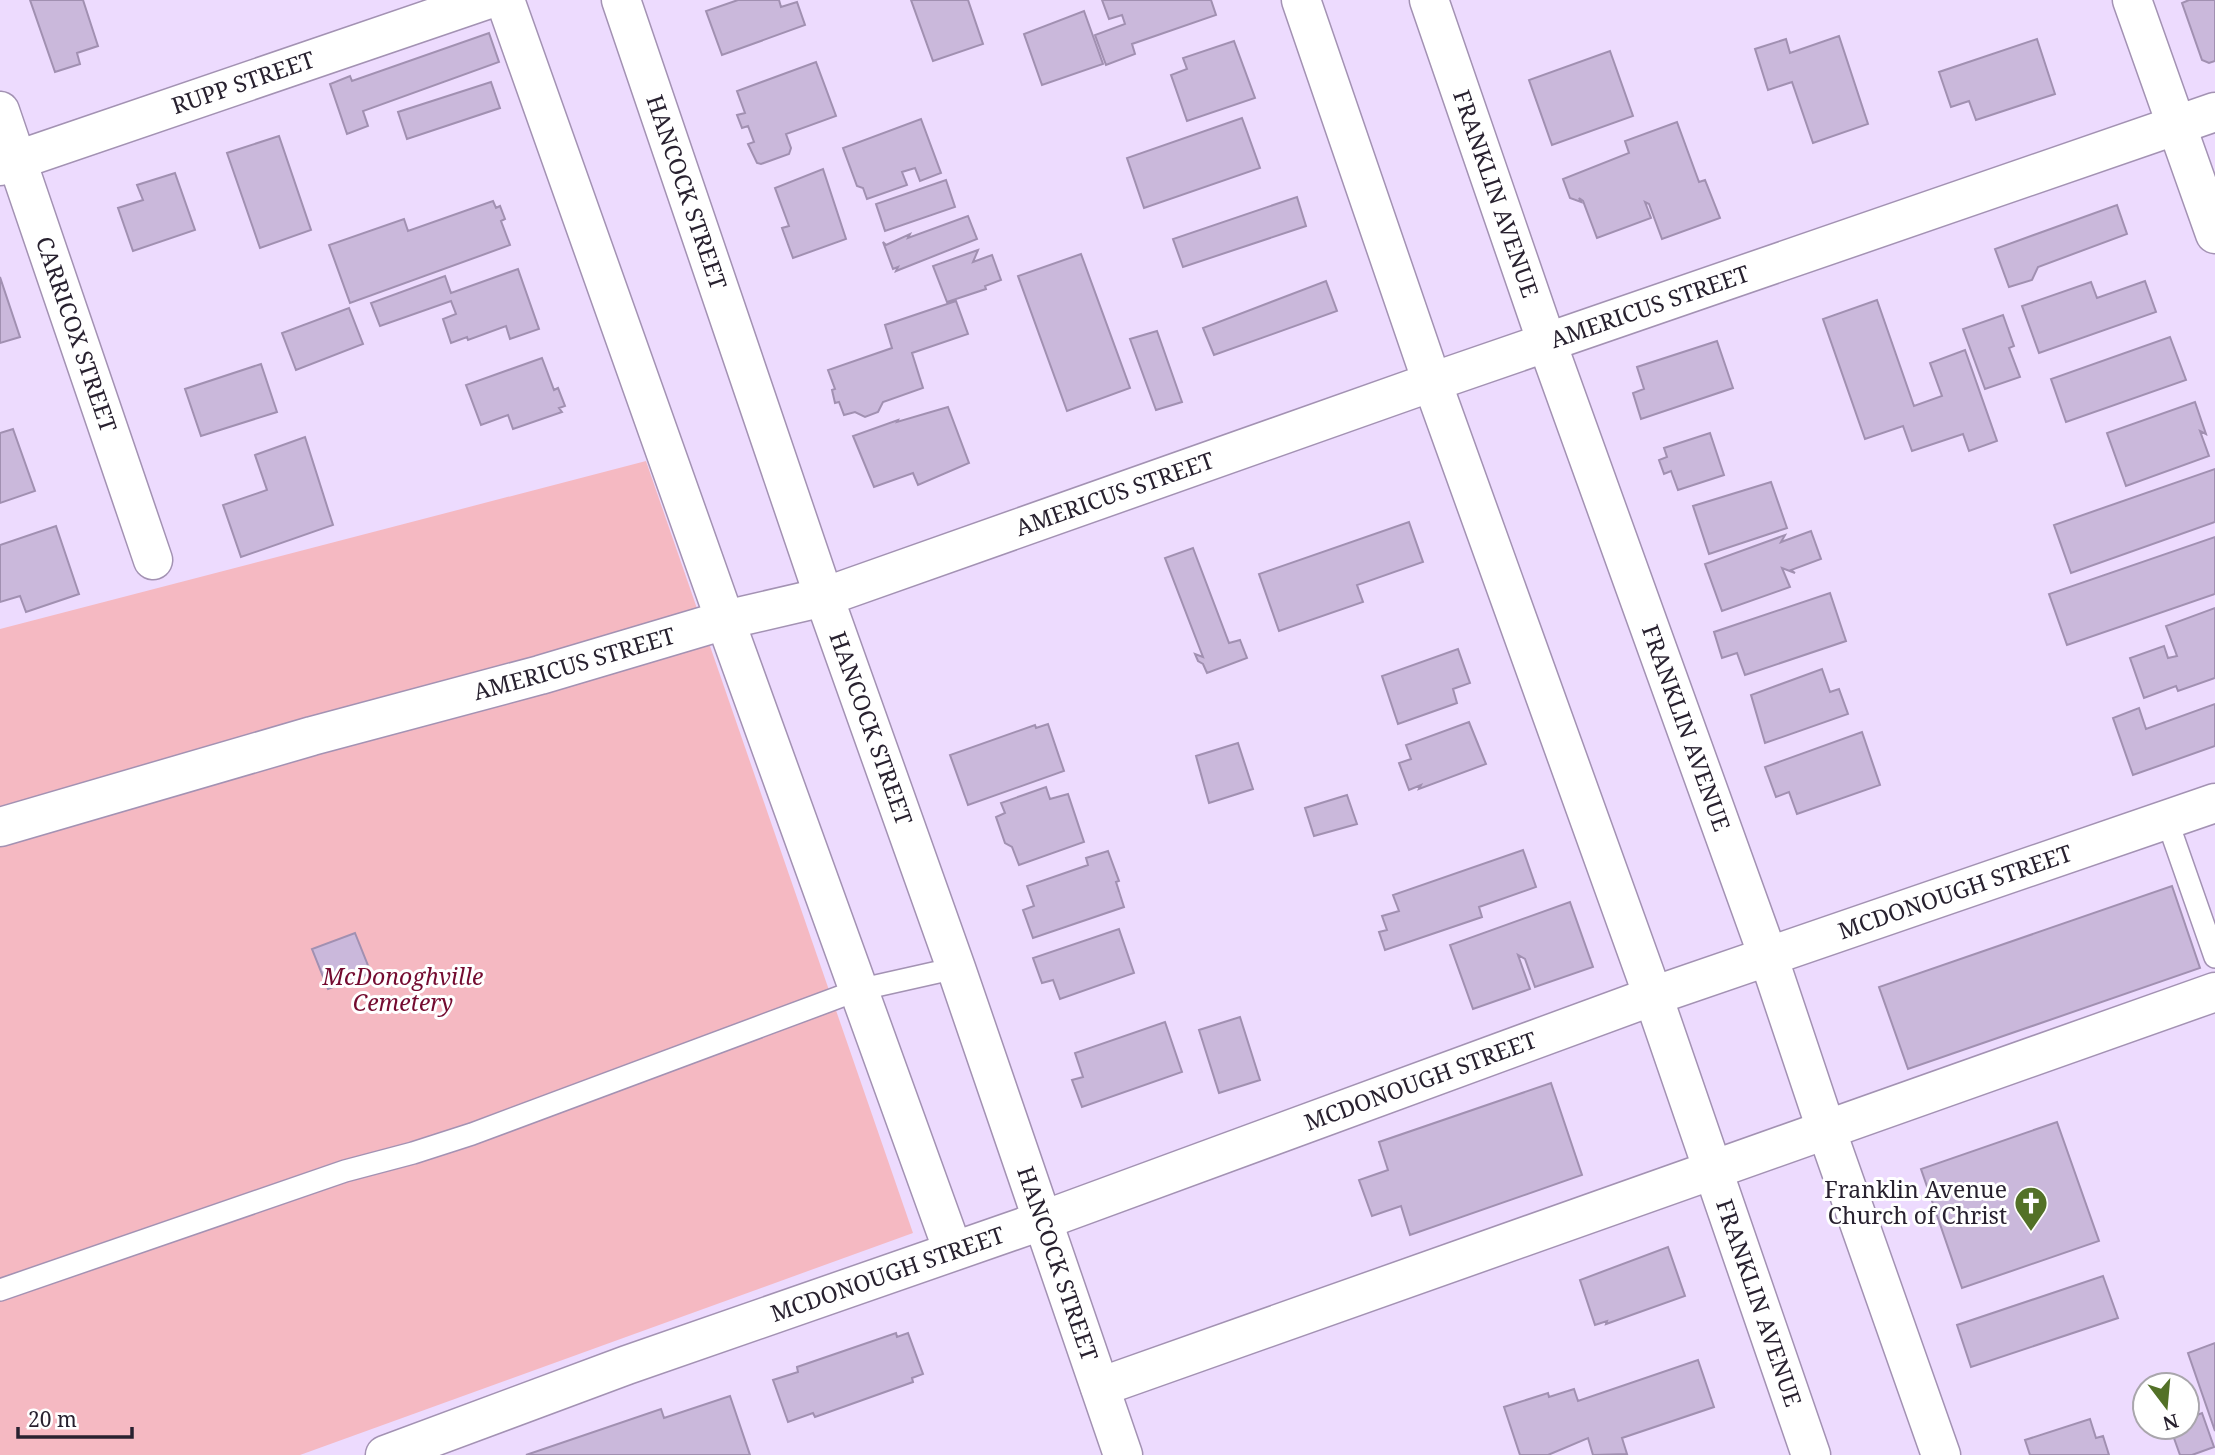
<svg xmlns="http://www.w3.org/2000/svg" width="2215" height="1455" font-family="'Noto Serif',serif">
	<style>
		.green { fill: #f5b9c2 }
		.building { fill: #cab8db; stroke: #a190b1; stroke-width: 2 }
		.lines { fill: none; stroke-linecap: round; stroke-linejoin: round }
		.lane-casing { stroke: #a392b3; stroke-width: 24 }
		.street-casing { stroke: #a392b3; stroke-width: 41 }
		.secondary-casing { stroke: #a392b3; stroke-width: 41 }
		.lane { stroke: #fff; stroke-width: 21 }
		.street { stroke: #fff; stroke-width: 38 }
		.secondary { stroke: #fff; stroke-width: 38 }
		.labels { text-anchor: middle; stroke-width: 6; stroke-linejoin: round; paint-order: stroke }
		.street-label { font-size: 23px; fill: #28212f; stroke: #fff }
		.park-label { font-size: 23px; font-style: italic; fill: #740b30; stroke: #fff }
		.poi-label { font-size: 23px; fill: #28212f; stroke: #fff; text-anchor: end }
	</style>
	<rect width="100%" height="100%" fill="#eddbfe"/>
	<path class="green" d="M 646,461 L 913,1233 L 300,1455 L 0,1455 L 0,629 Z"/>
	<path class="building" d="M 30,0 L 83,0 L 98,46 L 77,53 L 80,64 L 55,72 Z
		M 738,0 L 779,0 L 781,7 L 797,2 L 805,25 L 722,55 L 706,11 Z
		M 911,0 L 968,0 L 983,44 L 933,61 Z
		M 1102,0 L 1211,0 L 1216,15 L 1132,44 L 1135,54 L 1106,65 L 1095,35 L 1125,24 L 1122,15 L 1109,19 Z
		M 2215,0 L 2215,61 L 2209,63 L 2202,60 L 2182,3 L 2189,0 Z
		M 1084,11 L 1103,64 L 1042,85 L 1024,34 Z
		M 489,33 L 499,62 L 363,111 L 368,126 L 347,134 L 330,84 L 350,76 L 352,81 Z
		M 1839,36 L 1868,124 L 1813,143 L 1792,82 L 1768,90 L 1755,49 L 1786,39 L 1790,53 Z
		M 2037,39 L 2055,94 L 1976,120 L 1969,101 L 1951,107 L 1939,72 Z
		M 1234,41 L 1255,98 L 1187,121 L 1171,75 L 1187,69 L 1183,58 Z
		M 1610,51 L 1633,116 L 1552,145 L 1529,80 Z
		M 816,62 L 836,116 L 786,134 L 791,148 L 789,154 L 761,164 L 757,163 L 748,144 L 754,142 L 748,126 L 742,128 L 737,115 L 745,113 L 737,91 Z
		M 491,82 L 500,108 L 407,139 L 398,112 Z
		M 1242,118 L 1260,168 L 1144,208 L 1127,158 Z
		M 921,119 L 941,173 L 920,181 L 915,168 L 902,172 L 907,185 L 867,199 L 863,188 L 857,186 L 843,148 Z
		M 1677,122 L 1699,182 L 1705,180 L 1720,218 L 1662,239 L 1649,204 L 1645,202 L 1651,218 L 1597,238 L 1583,201 L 1579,198 L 1581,202 L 1570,198 L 1563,179 L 1629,153 L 1625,141 Z
		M 279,136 L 311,230 L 260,248 L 227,153 Z
		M 823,169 L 846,239 L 793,258 L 782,228 L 789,226 L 775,188 Z
		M 175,173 L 195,230 L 133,251 L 118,208 L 143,200 L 137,185 Z
		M 946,180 L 955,207 L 885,231 L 876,204 Z
		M 1297,197 L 1306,226 L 1183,267 L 1173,239 Z
		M 493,201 L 496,208 L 500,206 L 505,219 L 501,221 L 510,245 L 350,303 L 329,245 L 404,219 L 408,231 Z
		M 2117,205 L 2127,234 L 2038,267 L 2032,280 L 2009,287 L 1995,249 Z
		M 968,216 L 977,239 L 896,271 L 898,267 L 893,269 L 883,242 L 886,245 L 910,234 L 908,238 Z
		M 978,250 L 973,262 L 992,255 L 1001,280 L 985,286 L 986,289 L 947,302 L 933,266 Z
		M 1081,254 L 1130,388 L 1067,411 L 1018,276 Z
		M 518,269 L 539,329 L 510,339 L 506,326 L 468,340 L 467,337 L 451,343 L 443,319 L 456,314 L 451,301 L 380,326 L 371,303 L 445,276 L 451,293 Z
		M 0,277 L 20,337 L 0,343 Z
		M 1326,281 L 1337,311 L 1214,355 L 1203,328 Z
		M 2145,281 L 2156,312 L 2039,353 L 2022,306 L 2091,282 L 2097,298 Z
		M 1877,300 L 1914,406 L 1942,396 L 1930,363 L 1965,350 L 1997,441 L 1969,451 L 1963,434 L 1912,451 L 1903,426 L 1865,439 L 1823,319 Z
		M 956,301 L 968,334 L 912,353 L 923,388 L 883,402 L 878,412 L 865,417 L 855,412 L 844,415 L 839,402 L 835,403 L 832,390 L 835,389 L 828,370 L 892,348 L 885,325 Z
		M 349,308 L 363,344 L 296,370 L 282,333 Z
		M 2003,315 L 2014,346 L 2009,348 L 2020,377 L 1985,389 L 1963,329 Z
		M 1157,331 L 1182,402 L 1156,410 L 1130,339 Z
		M 2170,337 L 2186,380 L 2066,422 L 2051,379 Z
		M 1717,341 L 1733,388 L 1641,419 L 1633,393 L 1644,389 L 1637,367 Z
		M 542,358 L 554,390 L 558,388 L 565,406 L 559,408 L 562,412 L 513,429 L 508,415 L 481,425 L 466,385 Z
		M 261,364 L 277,412 L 201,436 L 185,389 Z
		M 2195,402 L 2206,434 L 2200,431 L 2209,456 L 2126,486 L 2107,433 Z
		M 948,407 L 969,463 L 918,485 L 913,473 L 874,487 L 853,436 L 898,420 L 897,422 Z
		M 13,429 L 35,491 L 0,503 L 0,433 Z
		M 1710,433 L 1724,475 L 1678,490 L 1671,471 L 1664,474 L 1659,460 L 1667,457 L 1664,448 Z
		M 305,437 L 333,525 L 241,557 L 223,505 L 267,490 L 255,455 Z
		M 2215,469 L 2215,522 L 2071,573 L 2054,525 Z
		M 1771,482 L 1787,528 L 1709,554 L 1693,506 Z
		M 1409,522 L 1423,562 L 1357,585 L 1363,602 L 1279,631 L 1259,574 Z
		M 56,526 L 79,594 L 26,612 L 20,596 L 0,602 L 0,545 Z
		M 1811,531 L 1821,559 L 1791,570 L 1795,573 L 1782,568 L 1790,587 L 1722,611 L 1705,564 L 1785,535 L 1781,542 Z
		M 2215,537 L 2215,594 L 2067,645 L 2049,594 Z
		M 1193,548 L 1229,643 L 1240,640 L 1247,658 L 1207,673 L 1203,664 L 1198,661 L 1195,654 L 1203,657 L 1165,558 Z
		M 1830,593 L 1846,641 L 1745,675 L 1737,653 L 1722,658 L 1714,632 Z
		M 2215,608 L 2215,678 L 2178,691 L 2176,686 L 2144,698 L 2130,658 L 2164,646 L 2168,658 L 2177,656 L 2166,626 Z
		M 1458,649 L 1470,683 L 1453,689 L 1457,703 L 1398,724 L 1382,676 Z
		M 1822,669 L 1830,692 L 1839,689 L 1848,714 L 1765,743 L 1751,695 Z
		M 2215,704 L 2215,746 L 2133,775 L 2113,718 L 2139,708 L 2146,729 Z
		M 1469,722 L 1486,764 L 1419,789 L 1421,785 L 1409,790 L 1399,763 L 1411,759 L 1406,745 Z
		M 1048,724 L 1064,771 L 968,805 L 950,755 L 1035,725 L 1036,728 Z
		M 1862,732 L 1880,785 L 1797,814 L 1789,792 L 1776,797 L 1765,767 Z
		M 1238,743 L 1253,789 L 1209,803 L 1196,756 Z
		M 1046,787 L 1050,799 L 1068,794 L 1084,842 L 1019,865 L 1012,847 L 1005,843 L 996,817 L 1005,813 L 1001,803 Z
		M 1347,795 L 1357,824 L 1314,836 L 1305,808 Z
		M 1523,850 L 1536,887 L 1479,907 L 1482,917 L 1385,950 L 1379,932 L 1387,930 L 1382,916 L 1399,911 L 1393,895 Z
		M 1108,851 L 1119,881 L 1116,882 L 1124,907 L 1033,938 L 1023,910 L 1034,906 L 1027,886 L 1088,865 L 1086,858 Z
		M 2172,886 L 2200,968 L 1908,1069 L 1879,987 Z
		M 1570,902 L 1593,967 L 1535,987 L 1525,959 L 1518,955 L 1530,989 L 1473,1009 L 1450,945 Z
		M 1119,929 L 1134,973 L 1060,999 L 1053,980 L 1042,983 L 1033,958 Z
		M 355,933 L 371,973 L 328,989 L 312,949 Z
		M 1240,1017 L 1260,1080 L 1219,1093 L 1199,1030 Z
		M 1165,1022 L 1182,1072 L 1082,1107 L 1072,1080 L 1083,1077 L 1075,1053 Z
		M 1551,1083 L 1582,1175 L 1410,1235 L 1401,1206 L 1372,1216 L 1359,1180 L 1388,1170 L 1379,1142 Z
		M 2057,1122 L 2099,1241 L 1962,1288 L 1921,1169 Z
		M 1668,1247 L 1685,1296 L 1606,1324 L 1607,1321 L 1595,1325 L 1580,1280 Z
		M 2103,1276 L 2118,1318 L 1971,1367 L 1957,1325 Z
		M 896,1333 L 897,1337 L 908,1333 L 923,1374 L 912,1378 L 913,1382 L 815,1417 L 813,1413 L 788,1422 L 773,1380 L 798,1372 L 797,1367 Z
		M 2215,1343 L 2215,1431 L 2188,1353 Z
		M 1698,1360 L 1714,1407 L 1622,1438 L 1627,1454 L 1593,1455 L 1588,1438 L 1548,1455 L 1520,1455 L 1504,1407 L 1548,1393 L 1549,1397 L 1574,1389 L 1578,1401 Z
		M 730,1396 L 750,1455 L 526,1455 L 661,1409 L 664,1418 Z
		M 2202,1413 L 2214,1447 L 2192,1455 L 2180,1455 L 2170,1427 L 2187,1427 L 2187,1419 Z
		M 2090,1419 L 2096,1438 L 2103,1436 L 2109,1455 L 2030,1455 L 2025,1440 Z"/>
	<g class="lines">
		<defs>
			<path id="lane" d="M 2167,820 L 2215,957
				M 0,1290 L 345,1171 L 413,1153 L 472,1134 L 858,990 L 956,968"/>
			<g id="street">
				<path d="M 505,0 L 725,620 L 953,1251"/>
				<path id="s1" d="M 621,0 L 824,597 L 956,968 L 1123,1455"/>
				<path d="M 2132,0 L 2215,234"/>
				<path id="s2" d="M 0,111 L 153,560"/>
				<path id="s3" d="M 0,166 L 486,0"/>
				<path id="s4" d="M 0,827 L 312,736 L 540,675 L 725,620 L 824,597 L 1432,382 L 2215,112"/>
				<path d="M 1100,1387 L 2215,992"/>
				<path id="s5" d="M 385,1455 L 627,1365 L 1041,1221 L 1653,996 L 2215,803"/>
			</g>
			<g id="secondary">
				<path id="s6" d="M 1301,0 L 1432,382 L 1653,996 L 1811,1455"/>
				<path id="s7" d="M 1429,0 L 1547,343 L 1768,956 L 1826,1129 L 1941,1455"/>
			</g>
		</defs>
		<use href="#lane" class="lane-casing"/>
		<use href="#street" class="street-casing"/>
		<use href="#secondary" class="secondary-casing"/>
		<use href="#lane" class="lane"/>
		<use href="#street" class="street"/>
		<use href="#secondary" class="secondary"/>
	</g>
	<defs>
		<symbol id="church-pin" viewBox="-11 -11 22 30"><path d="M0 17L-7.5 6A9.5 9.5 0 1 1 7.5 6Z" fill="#537127" stroke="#fff"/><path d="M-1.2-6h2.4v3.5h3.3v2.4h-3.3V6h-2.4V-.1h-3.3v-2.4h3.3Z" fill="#fff"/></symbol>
	</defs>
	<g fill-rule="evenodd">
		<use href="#church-pin" x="2012" y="1184" width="38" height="52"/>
	</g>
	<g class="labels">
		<g class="street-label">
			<text dy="8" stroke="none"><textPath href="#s3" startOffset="257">RUPP STREET</textPath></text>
			<text dy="8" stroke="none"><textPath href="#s1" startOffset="203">HANCOCK STREET</textPath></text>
			<text dy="8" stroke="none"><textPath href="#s7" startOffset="205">FRANKLIN AVENUE</textPath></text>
			<text dy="8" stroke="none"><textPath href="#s4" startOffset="1731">AMERICUS STREET</textPath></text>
			<text dy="8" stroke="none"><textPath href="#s2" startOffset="236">CARRICOX STREET</textPath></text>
			<text dy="8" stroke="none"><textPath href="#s4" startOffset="1164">AMERICUS STREET</textPath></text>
			<text dy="8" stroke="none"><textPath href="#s4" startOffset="597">AMERICUS STREET</textPath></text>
			<text dy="8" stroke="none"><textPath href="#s7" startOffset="772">FRANKLIN AVENUE</textPath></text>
			<text dy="8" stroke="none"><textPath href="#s1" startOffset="770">HANCOCK STREET</textPath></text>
			<text dy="8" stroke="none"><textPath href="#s5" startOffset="1668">MCDONOUGH STREET</textPath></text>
			<text dy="8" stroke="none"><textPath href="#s5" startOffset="1101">MCDONOUGH STREET</textPath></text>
			<text dy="8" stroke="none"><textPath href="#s1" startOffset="1337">HANCOCK STREET</textPath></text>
			<text dy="8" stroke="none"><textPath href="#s5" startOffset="534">MCDONOUGH STREET</textPath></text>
			<text dy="8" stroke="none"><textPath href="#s6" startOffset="1381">FRANKLIN AVENUE</textPath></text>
		</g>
		<g class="park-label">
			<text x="403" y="985">McDonoghville<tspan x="403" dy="26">Cemetery</tspan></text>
		</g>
		<g class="poi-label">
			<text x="2007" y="1198">Franklin Avenue<tspan x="2007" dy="26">Church of Christ</tspan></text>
		</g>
	</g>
	<g transform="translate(2166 1406) rotate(164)"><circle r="33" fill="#ffffff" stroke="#a9a6ac" stroke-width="2"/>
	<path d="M0-5L12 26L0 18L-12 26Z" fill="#537127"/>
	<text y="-10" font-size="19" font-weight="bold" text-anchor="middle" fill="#28212f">N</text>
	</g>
	<path d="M18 1427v10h114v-10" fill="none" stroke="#28212f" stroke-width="3.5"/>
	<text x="28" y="1427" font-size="21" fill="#28212f" stroke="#ffffff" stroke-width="5" paint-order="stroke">20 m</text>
</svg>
